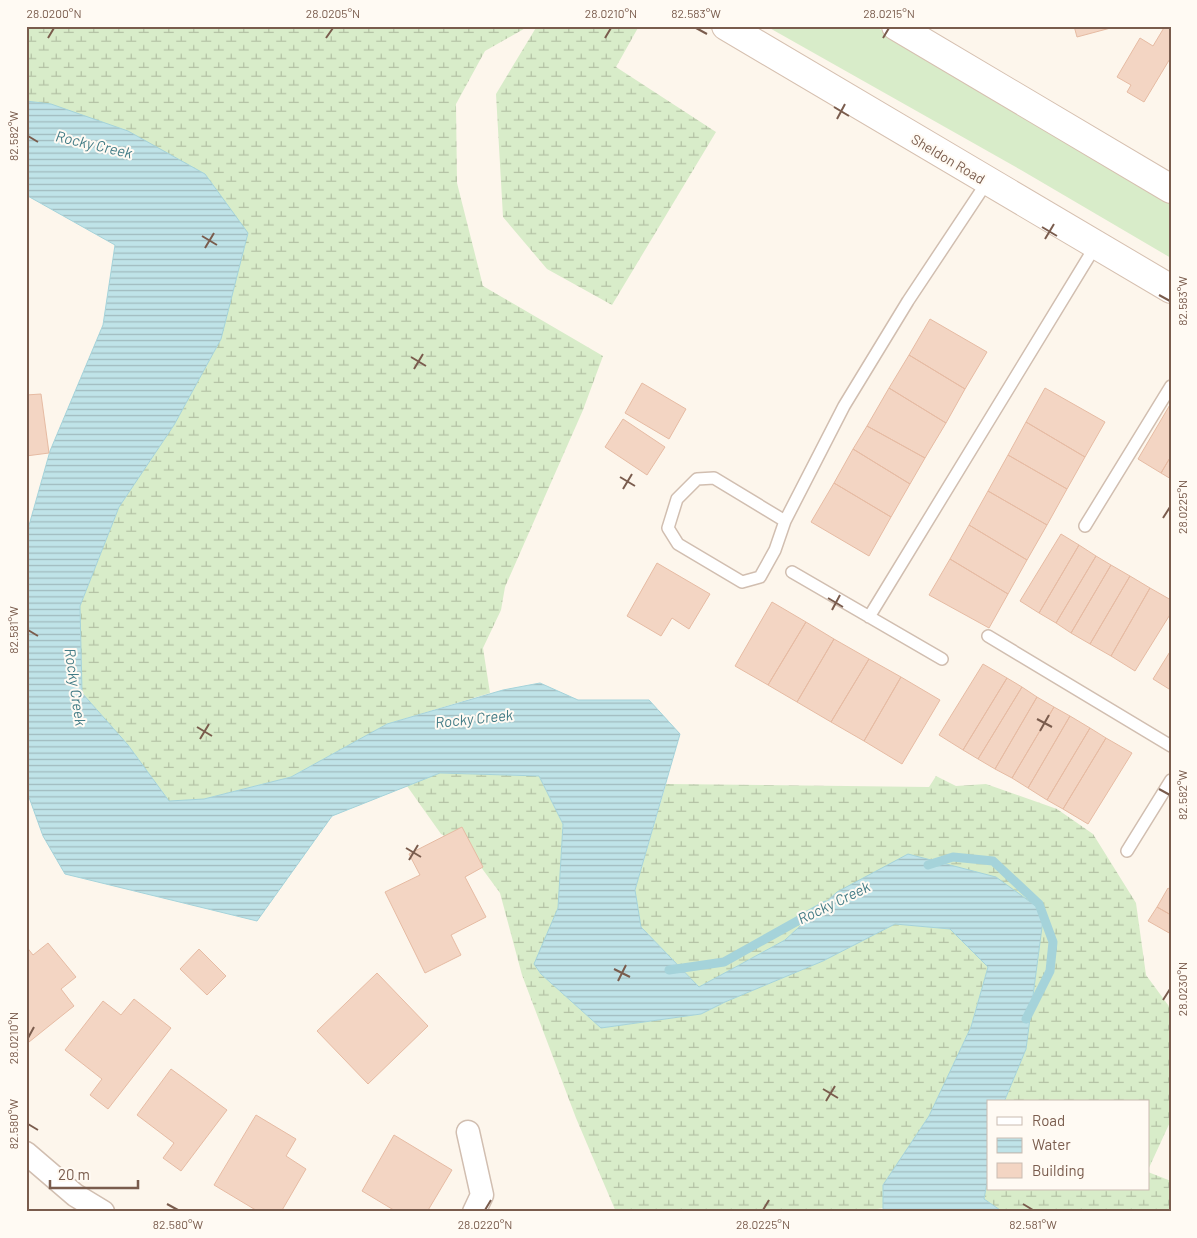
<svg xmlns="http://www.w3.org/2000/svg" width="1197" height="1238" font-family="Barlow,sans-serif">
	<style>
		.grass { fill: #d8ecc9 }
		.wetland { fill: url(#wetland-marsh) }
		.water { fill: url(#water-rules); stroke: #a5d3da }
		.lines { fill: none; stroke-linecap: round; stroke-linejoin: round }
		.stream { stroke: #a5d3da; stroke-width: 9 }
		.building { fill: #f3d5c3; stroke: #e6bba3 }
		.lane-casing { stroke: #d1beb0; stroke-width: 14 }
		.street-casing { stroke: #d1beb0; stroke-width: 25 }
		.secondary-casing { stroke: #d6c0b0; stroke-width: 30 }
		.lane { stroke: #fff; stroke-width: 11 }
		.street { stroke: #fff; stroke-width: 22 }
		.secondary { stroke: #fff; stroke-width: 28 }
		.ticks { fill: none; stroke: #7a5c4d; stroke-width: 2 }
		.labels { text-anchor: middle; stroke-width: 4; stroke-linejoin: round; paint-order: stroke }
		.street-label { font-size: 14px; fill: #7a5c4d; stroke: #fffaf3 }
		.water-label { font-size: 15px; font-style: italic; fill: #437c86; stroke: #fffaf3 }
		.neatline { fill: none; stroke: #7a5c4d; stroke-width: 2 }
		.ticks-label { font-size: 12px; text-anchor: middle; fill: #7a5c4d }
	</style>
	<defs>
		<pattern id="wetland-marsh" width="20" height="14" patternUnits="userSpaceOnUse" patternTransform="scale(1.25)"><rect width="20" height="14" fill="#d8ecc9"/><path d="M1 5h8M5 5V1M11 12h8M15 12V8" fill="none" stroke="#b4c2a5"/></pattern>
		<pattern id="water-rules" width="6" height="5" patternUnits="userSpaceOnUse" patternTransform="scale(1.25)"><rect width="6" height="5" fill="#bfe3e8"/><path d="M0 2.5h6" fill="none" stroke="#a0bbbe"/></pattern>
	</defs>
	<rect width="100%" height="100%" fill="#fdf6ec"/>
	<path class="grass" d="M 766,26 L 874,26 L 911,46 L 1171,197 L 1171,258 L 1021,170 Z"/>
	<path class="wetland" d="M 26,26 L 529,26 L 485,51 L 456,104 L 457,183 L 483,286 L 603,356 L 583,410 L 505,587 L 501,610 L 483,648 L 490,693 L 387,724 L 291,777 L 204,799 L 169,801 L 128,745 L 82,693 L 80,606 L 119,507 L 174,425 L 221,339 L 51,105 L 26,101 Z
		M 537,26 L 639,26 L 616,67 L 716,132 L 612,305 L 547,269 L 503,217 L 496,94 Z
		M 440,773 L 539,776 L 563,824 L 558,908 L 535,964 L 541,974 L 601,1028 L 701,1014 L 725,1002 L 823,961 L 895,924 L 950,929 L 988,967 L 971,1027 L 929,1116 L 883,1185 L 883,1208 L 859,1212 L 616,1212 L 576,1118 L 522,975 L 500,893 L 467,848 L 441,834 L 407,786 Z
		M 936,776 L 956,786 L 986,784 L 1057,809 L 1093,834 L 1136,903 L 1146,975 L 1171,1009 L 1171,1120 L 1148,1170 L 1148,1102 L 1004,1102 L 1026,1049 L 1044,912 L 837,892 L 785,940 L 699,987 L 641,927 L 635,890 L 666,784 L 929,787 Z
		M 1148,1172 L 1171,1181 L 1171,1212 L 1003,1212 L 984,1199 L 988,1177 L 988,1189 L 1148,1189 Z"/>
	<path class="water" d="M 26,101 L 51,104 L 128,131 L 205,174 L 248,233 L 221,339 L 174,425 L 119,507 L 80,606 L 82,693 L 128,745 L 169,801 L 204,799 L 291,777 L 387,724 L 503,690 L 540,683 L 578,700 L 649,700 L 680,734 L 635,890 L 641,927 L 699,987 L 785,940 L 837,892 L 908,854 L 996,877 L 1044,912 L 1026,1049 L 1004,1102 L 988,1102 L 988,1177 L 984,1199 L 1003,1212 L 883,1212 L 883,1185 L 929,1116 L 971,1027 L 988,967 L 950,929 L 895,924 L 823,961 L 725,1002 L 701,1014 L 601,1028 L 541,974 L 534,964 L 558,908 L 563,824 L 539,776 L 440,773 L 332,816 L 257,921 L 65,874 L 43,836 L 26,789 L 26,536 L 50,451 L 103,325 L 115,245 L 26,195 Z"/>
	<g class="lines">
		<path class="stream" d="M 928,865 L 953,857 L 993,861 L 1039,904 L 1053,942 L 1050,971 L 1026,1019
			M 669,970 L 724,962 L 826,905"/>
	</g>
	<path class="building" d="M 1074,26 L 1118,26 L 1077,37 Z
		M 1165,26 L 1171,26 L 1171,57 L 1144,102 L 1127,92 L 1131,85 L 1117,77 L 1140,38 L 1153,46 Z
		M 930,319 L 987,352 L 965,389 L 909,355 Z
		M 909,355 L 965,389 L 946,423 L 889,388 Z
		M 642,383 L 686,409 L 669,439 L 625,413 Z
		M 889,388 L 946,423 L 925,458 L 867,426 Z
		M 1045,388 L 1105,422 L 1085,457 L 1026,422 Z
		M 41,394 L 49,453 L 26,456 L 26,395 Z
		M 1171,403 L 1171,456 L 1161,473 L 1138,459 Z
		M 623,419 L 665,447 L 647,475 L 605,447 Z
		M 1026,422 L 1085,457 L 1067,489 L 1008,455 Z
		M 867,426 L 925,458 L 910,484 L 853,449 Z
		M 853,449 L 910,484 L 891,517 L 834,483 Z
		M 1008,455 L 1067,489 L 1047,525 L 988,491 Z
		M 1171,456 L 1171,479 L 1161,473 Z
		M 834,483 L 891,517 L 869,556 L 811,522 Z
		M 988,491 L 1047,525 L 1027,560 L 969,525 Z
		M 969,525 L 1027,560 L 1008,594 L 950,559 Z
		M 1061,534 L 1079,545 L 1039,613 L 1020,601 Z
		M 1079,545 L 1096,556 L 1056,623 L 1039,613 Z
		M 1096,556 L 1111,565 L 1071,633 L 1056,623 Z
		M 950,559 L 1008,594 L 989,628 L 929,595 Z
		M 657,563 L 710,594 L 689,629 L 672,618 L 661,636 L 627,616 Z
		M 1111,565 L 1130,576 L 1090,644 L 1071,633 Z
		M 1130,576 L 1150,588 L 1111,656 L 1090,644 Z
		M 1150,588 L 1171,600 L 1171,613 L 1135,671 L 1111,656 Z
		M 772,602 L 806,622 L 768,685 L 735,666 Z
		M 806,622 L 834,639 L 797,702 L 768,685 Z
		M 834,639 L 869,659 L 831,722 L 797,702 Z
		M 1171,650 L 1171,685 L 1169,689 L 1153,679 Z
		M 869,659 L 901,677 L 864,741 L 831,722 Z
		M 983,664 L 1007,678 L 963,750 L 939,735 Z
		M 901,677 L 940,700 L 902,764 L 864,741 Z
		M 1007,678 L 1022,687 L 978,759 L 963,750 Z
		M 1022,687 L 1037,697 L 995,769 L 978,759 Z
		M 1037,697 L 1054,707 L 1012,778 L 995,769 Z
		M 1054,707 L 1070,716 L 1028,788 L 1012,778 Z
		M 1070,716 L 1090,728 L 1047,800 L 1028,788 Z
		M 1090,728 L 1106,738 L 1063,809 L 1047,800 Z
		M 1106,738 L 1132,753 L 1088,824 L 1063,809 Z
		M 462,827 L 483,867 L 465,877 L 486,917 L 451,935 L 461,955 L 425,973 L 385,892 L 420,875 L 409,854 Z
		M 1168,888 L 1171,890 L 1171,915 L 1157,907 Z
		M 1157,907 L 1171,915 L 1171,934 L 1148,921 Z
		M 48,943 L 76,977 L 61,989 L 74,1006 L 29,1042 L 26,1038 L 26,946 L 33,955 Z
		M 199,949 L 226,976 L 207,995 L 180,969 Z
		M 377,973 L 428,1026 L 368,1084 L 317,1031 Z
		M 134,999 L 171,1028 L 108,1109 L 90,1095 L 102,1079 L 65,1050 L 103,1001 L 121,1015 Z
		M 171,1069 L 227,1110 L 181,1171 L 163,1158 L 174,1143 L 137,1115 Z
		M 256,1115 L 296,1139 L 286,1156 L 306,1169 L 281,1212 L 259,1212 L 214,1185 Z
		M 394,1135 L 452,1170 L 427,1212 L 397,1212 L 362,1191 Z"/>
	<g class="lines">
		<defs>
			<path id="lane" d="M 785,521 L 714,478 L 697,479 L 677,499 L 668,528 L 678,544 L 742,582 L 760,577 L 775,550 L 785,521 L 844,406 L 908,301 L 987,182
				M 1085,526 L 1171,386
				M 792,572 L 942,659
				M 869,617 L 1096,245
				M 988,636 L 1171,746
				M 1127,851 L 1171,780"/>
			<path id="street" d="M 468,1132 L 482,1195 L 474,1212
				M 26,1153 L 75,1195 L 103,1212"/>
			<path id="secondary" d="M 726,26 L 1171,289
				M 896,26 L 1171,189"/>
		</defs>
		<use href="#lane" class="lane-casing"/>
		<use href="#street" class="street-casing"/>
		<use href="#secondary" class="secondary-casing"/>
		<use href="#lane" class="lane"/>
		<use href="#street" class="street"/>
		<use href="#secondary" class="secondary"/>
	</g>
	<path class="ticks" d="M 696,28 L 707,34M 48,38 L 54,28M 326,38 L 333,28M 605,38 L 611,28M 883,38 L 889,28M 834,107 L 849,116M 837,119 L 845,104M 28,136 L 38,142M 1042,227 L 1057,236M 202,236 L 217,245M 1045,239 L 1054,224M 205,248 L 214,233M 1159,295 L 1170,301M 411,357 L 426,366M 414,369 L 423,354M 620,477 L 635,486M 623,489 L 632,474M 1163,518 L 1170,507M 828,598 L 843,607M 832,610 L 840,595M 28,630 L 38,636M 1037,719 L 1052,727M 197,727 L 212,736M 1040,731 L 1049,715M 200,739 L 209,724M 1159,789 L 1170,795M 406,848 L 421,857M 409,860 L 418,845M 614,969 L 630,977M 618,981 L 626,965M 1163,1000 L 1170,989M 28,1038 L 34,1027M 823,1089 L 838,1098M 826,1101 L 835,1086M 28,1124 L 38,1130M 167,1204 L 178,1210M 1023,1204 L 1033,1210M 485,1210 L 491,1200M 763,1210 L 769,1200"/>
	<g class="labels">
		<g class="street-label">
			<text transform="translate(948 159) rotate(31)" y="5">Sheldon Road</text>
		</g>
		<g class="water-label">
			<text transform="translate(94 145) rotate(13)" y="5">Rocky Creek</text>
			<text transform="translate(75 687) rotate(82)" y="5">Rocky Creek</text>
			<text transform="translate(474 719) rotate(-6)" y="5">Rocky Creek</text>
			<text transform="translate(834 903) rotate(-26)" y="5">Rocky Creek</text>
		</g>
	</g>
	<rect width="1197" height="1238" fill="none" stroke="#fffaf3" stroke-width="55"/>
	<rect x="987" y="1100" width="162" height="90" fill="#fffaf3" stroke="#cabbb1"/>
	<rect x="997" y="1117" width="25" height="8" fill="#ffffff" stroke="#cabbb1"/>
	<text x="1032" y="1126" font-size="15" fill="#7a5c4d">Road</text>
	<rect x="997" y="1138" width="25" height="15" fill="url(#water-rules)" stroke="#cabbb1"/>
	<text x="1032" y="1150" font-size="15" fill="#7a5c4d">Water</text>
	<rect x="997" y="1163" width="25" height="15" fill="#f3d5c3" stroke="#cabbb1"/>
	<text x="1032" y="1176" font-size="15" fill="#7a5c4d">Building</text>
	<path d="M50 1180v8h88v-8" fill="none" stroke="#7a5c4d" stroke-width="2.5"/>
	<text x="58" y="1180" font-size="15" fill="#7a5c4d" stroke="#fffaf3" stroke-width="4" paint-order="stroke">20 m</text>
	<rect x="28" y="28" width="1142" height="1182" class="neatline"/>
	<g class="ticks-label">
		<text x="54" y="18">28.0200°N</text>
		<text x="333" y="18">28.0205°N</text>
		<text x="611" y="18">28.0210°N</text>
		<text x="696" y="18">82.583°W</text>
		<text x="889" y="18">28.0215°N</text>
		<text transform="translate(14 136) rotate(-90)" y="4">82.582°W</text>
		<text transform="translate(1183 301) rotate(-90)" y="4">82.583°W</text>
		<text transform="translate(1183 507) rotate(-90)" y="4">28.0225°N</text>
		<text transform="translate(14 630) rotate(-90)" y="4">82.581°W</text>
		<text transform="translate(1183 795) rotate(-90)" y="4">82.582°W</text>
		<text transform="translate(1183 989) rotate(-90)" y="4">28.0230°N</text>
		<text transform="translate(14 1038) rotate(-90)" y="4">28.0210°N</text>
		<text transform="translate(14 1124) rotate(-90)" y="4">82.580°W</text>
		<text x="178" y="1229">82.580°W</text>
		<text x="485" y="1229">28.0220°N</text>
		<text x="763" y="1229">28.0225°N</text>
		<text x="1033" y="1229">82.581°W</text>
	</g>
</svg>
